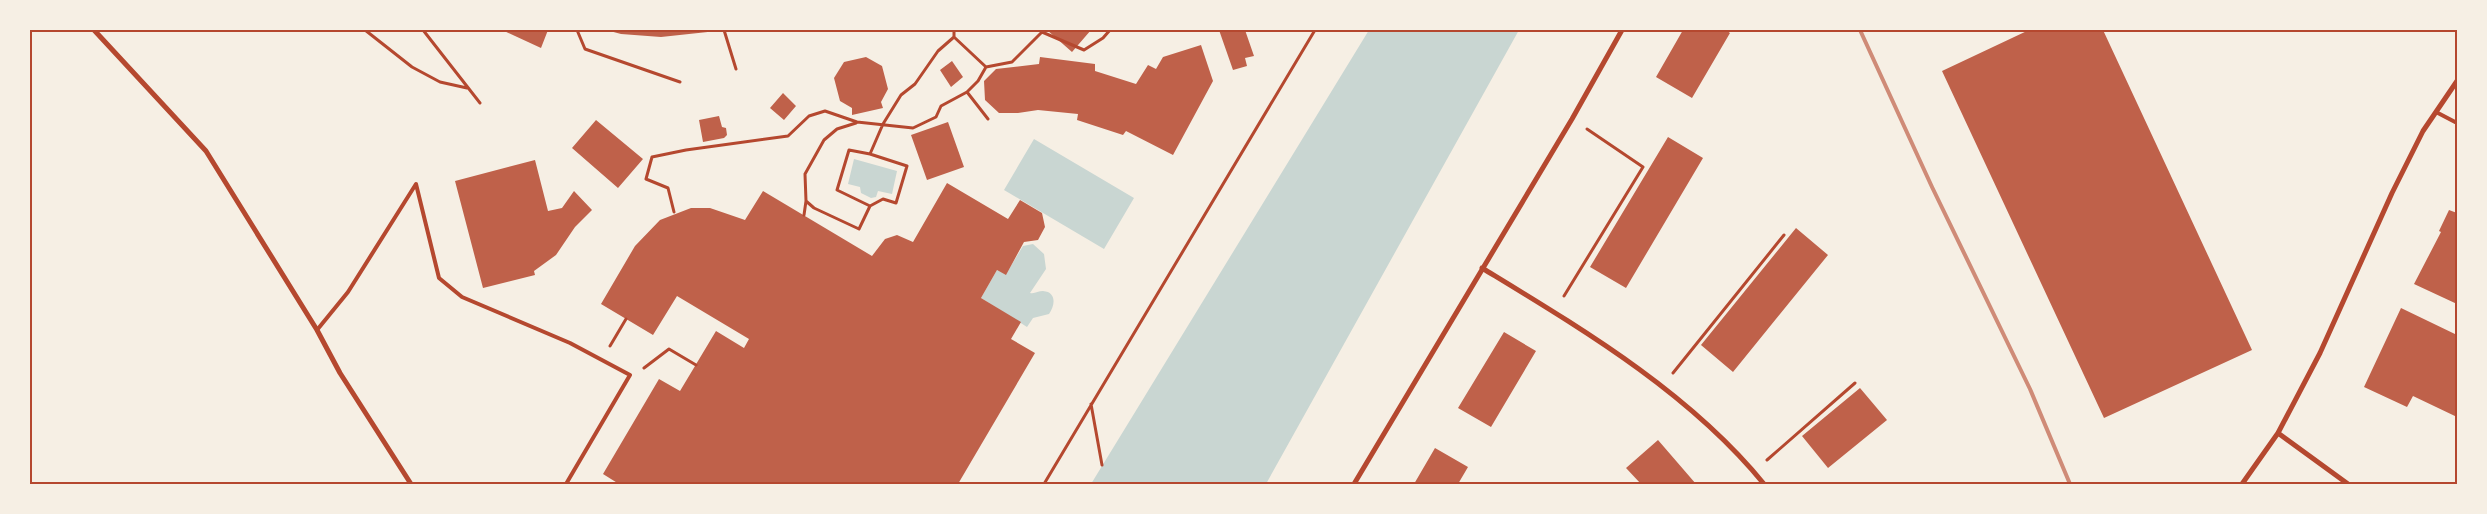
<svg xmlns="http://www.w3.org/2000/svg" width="2487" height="514" font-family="'Roboto Condensed',sans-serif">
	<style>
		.water { fill: #c9d6d2 }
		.building { fill: #bf614a }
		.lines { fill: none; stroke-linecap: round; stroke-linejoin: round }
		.path { stroke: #b5482f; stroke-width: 3 }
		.service { stroke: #b5482f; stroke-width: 4 }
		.minor { stroke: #b5482f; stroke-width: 5 }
		.rail { stroke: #cf8b77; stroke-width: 4 }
		.neatline { fill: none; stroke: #b5482f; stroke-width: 2 }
	</style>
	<rect width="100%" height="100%" fill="#f6efe4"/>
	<path class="water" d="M 1369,30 L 1519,30 L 1266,484 L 1091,484 Z
		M 1034,139 L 1134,198 L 1104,249 L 1004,190 Z
		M 854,159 L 897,171 L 892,194 L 878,191 L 876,197 L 871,198 L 861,193 L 860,187 L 848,184 Z
		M 1033,244 L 1044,254 L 1046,269 L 1030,293 C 1035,294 1038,291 1043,291 C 1057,292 1055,306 1049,314 L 1033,318 L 1027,327 L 981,298 L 997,270 L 1006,274 L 1023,246 Z"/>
	<path class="building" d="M 502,30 L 548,30 L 541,48 Z
		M 606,30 L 716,30 L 717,31 L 661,37 L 621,34 Z
		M 1047,30 L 1091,30 L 1072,52 Z
		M 1219,30 L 1245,30 L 1254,56 L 1245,58 L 1247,66 L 1233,70 Z
		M 1683,30 L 1726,30 L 1730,33 L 1692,98 L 1656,77 Z
		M 2029,30 L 2103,30 L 2252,350 L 2104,418 L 1942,71 Z
		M 1201,45 L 1213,81 L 1173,155 L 1126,131 L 1123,135 L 1077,120 L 1078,114 L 1038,110 L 1018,113 L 999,113 L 985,100 L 984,81 L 996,69 L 1039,64 L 1040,57 L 1095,64 L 1095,71 L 1136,84 L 1148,65 L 1156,69 L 1163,57 Z
		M 866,57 L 882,66 L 888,89 L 881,102 L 883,108 L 852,115 L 852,108 L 840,101 L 834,78 L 844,62 Z
		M 952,61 L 963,77 L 951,87 L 940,70 Z
		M 783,93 L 796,106 L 784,120 L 770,108 Z
		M 719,116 L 722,127 L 726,128 L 727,135 L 724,138 L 703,142 L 699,120 Z
		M 596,120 L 643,159 L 618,188 L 572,148 Z
		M 948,122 L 964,167 L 927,180 L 911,135 Z
		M 1668,137 L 1703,158 L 1626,288 L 1590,267 Z
		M 535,160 L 548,211 L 562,208 L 574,191 L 592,210 L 575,227 L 556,255 L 534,271 L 535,275 L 483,288 L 455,181 Z
		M 947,183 L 1008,219 L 1020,200 L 1042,213 L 1045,227 L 1038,240 L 1024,242 L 1006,275 L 997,270 L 981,298 L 1021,322 L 1011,339 L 1035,353 L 958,484 L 619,484 L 603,474 L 659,379 L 680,391 L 716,331 L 744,348 L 749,339 L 677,296 L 653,335 L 601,304 L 635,246 L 660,220 L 691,208 L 710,208 L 745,220 L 763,191 L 872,256 L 885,239 L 897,235 L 913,242 Z
		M 2449,210 L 2457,213 L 2457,304 L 2414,284 L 2441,232 L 2439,231 Z
		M 1796,228 L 1828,255 L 1733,372 L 1701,345 Z
		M 2401,308 L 2457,335 L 2457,417 L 2413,396 L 2407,407 L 2364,387 Z
		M 1504,332 L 1536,351 L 1491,427 L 1458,408 Z
		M 1860,388 L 1887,420 L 1828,468 L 1802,436 Z
		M 1658,440 L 1696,484 L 1641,484 L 1626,468 Z
		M 1435,448 L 1468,467 L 1458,484 L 1414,484 Z"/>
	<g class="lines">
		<path class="path" d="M 365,30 L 412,67 L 440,82 L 467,88
			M 423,30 L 480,103
			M 577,30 L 585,49 L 680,82
			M 724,30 L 736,69
			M 954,37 L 986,67 L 1012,62 L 1042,32 L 1084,50 L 1103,38 L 1110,30
			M 986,67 L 978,81 L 967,92 L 988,119
			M 806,201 L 814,208 L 859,229 L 870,206 L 883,199 L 896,203 L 907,166 L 870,154
			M 870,206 L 837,190 L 849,150 L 870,154 L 883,124 L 901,95 L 915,84 L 938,51 L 954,37 L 954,30
			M 674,212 L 668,188 L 646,179 L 652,157 L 686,150 L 788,136 L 809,116 L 825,111 L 857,122 L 913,128 L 936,117 L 941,106 L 967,92
			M 804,215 L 806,201 L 805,174 L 824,140 L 837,129 L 856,123
			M 1564,296 L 1643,167 L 1587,129
			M 610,346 L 626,319
			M 644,368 L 669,349 L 696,365
			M 1673,373 L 1784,235
			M 1091,404 L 1102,465
			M 1767,460 L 1855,383
			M 1044,484 L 1315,30"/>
		<path class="service" d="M 2436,112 L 2457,123
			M 317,330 L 348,292 L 416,184 L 439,278 L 462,297 L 570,343 L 630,375 L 566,484"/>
		<path class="minor" d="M 94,30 L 206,151 L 317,330 L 340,373 L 411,484
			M 1482,268 C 1582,329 1689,392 1764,484
			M 2278,433 L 2348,484
			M 1354,484 L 1572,119 L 1622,30
			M 2242,484 L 2278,433 L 2320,353 L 2392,193 L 2423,131 L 2457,81"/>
		<path class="rail" d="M 1860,30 L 1932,187 L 2030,389 L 2070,484"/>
	</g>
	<rect width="2487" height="514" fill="none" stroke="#f6efe4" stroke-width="62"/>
	<rect x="31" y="31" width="2425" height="452" class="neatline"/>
</svg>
